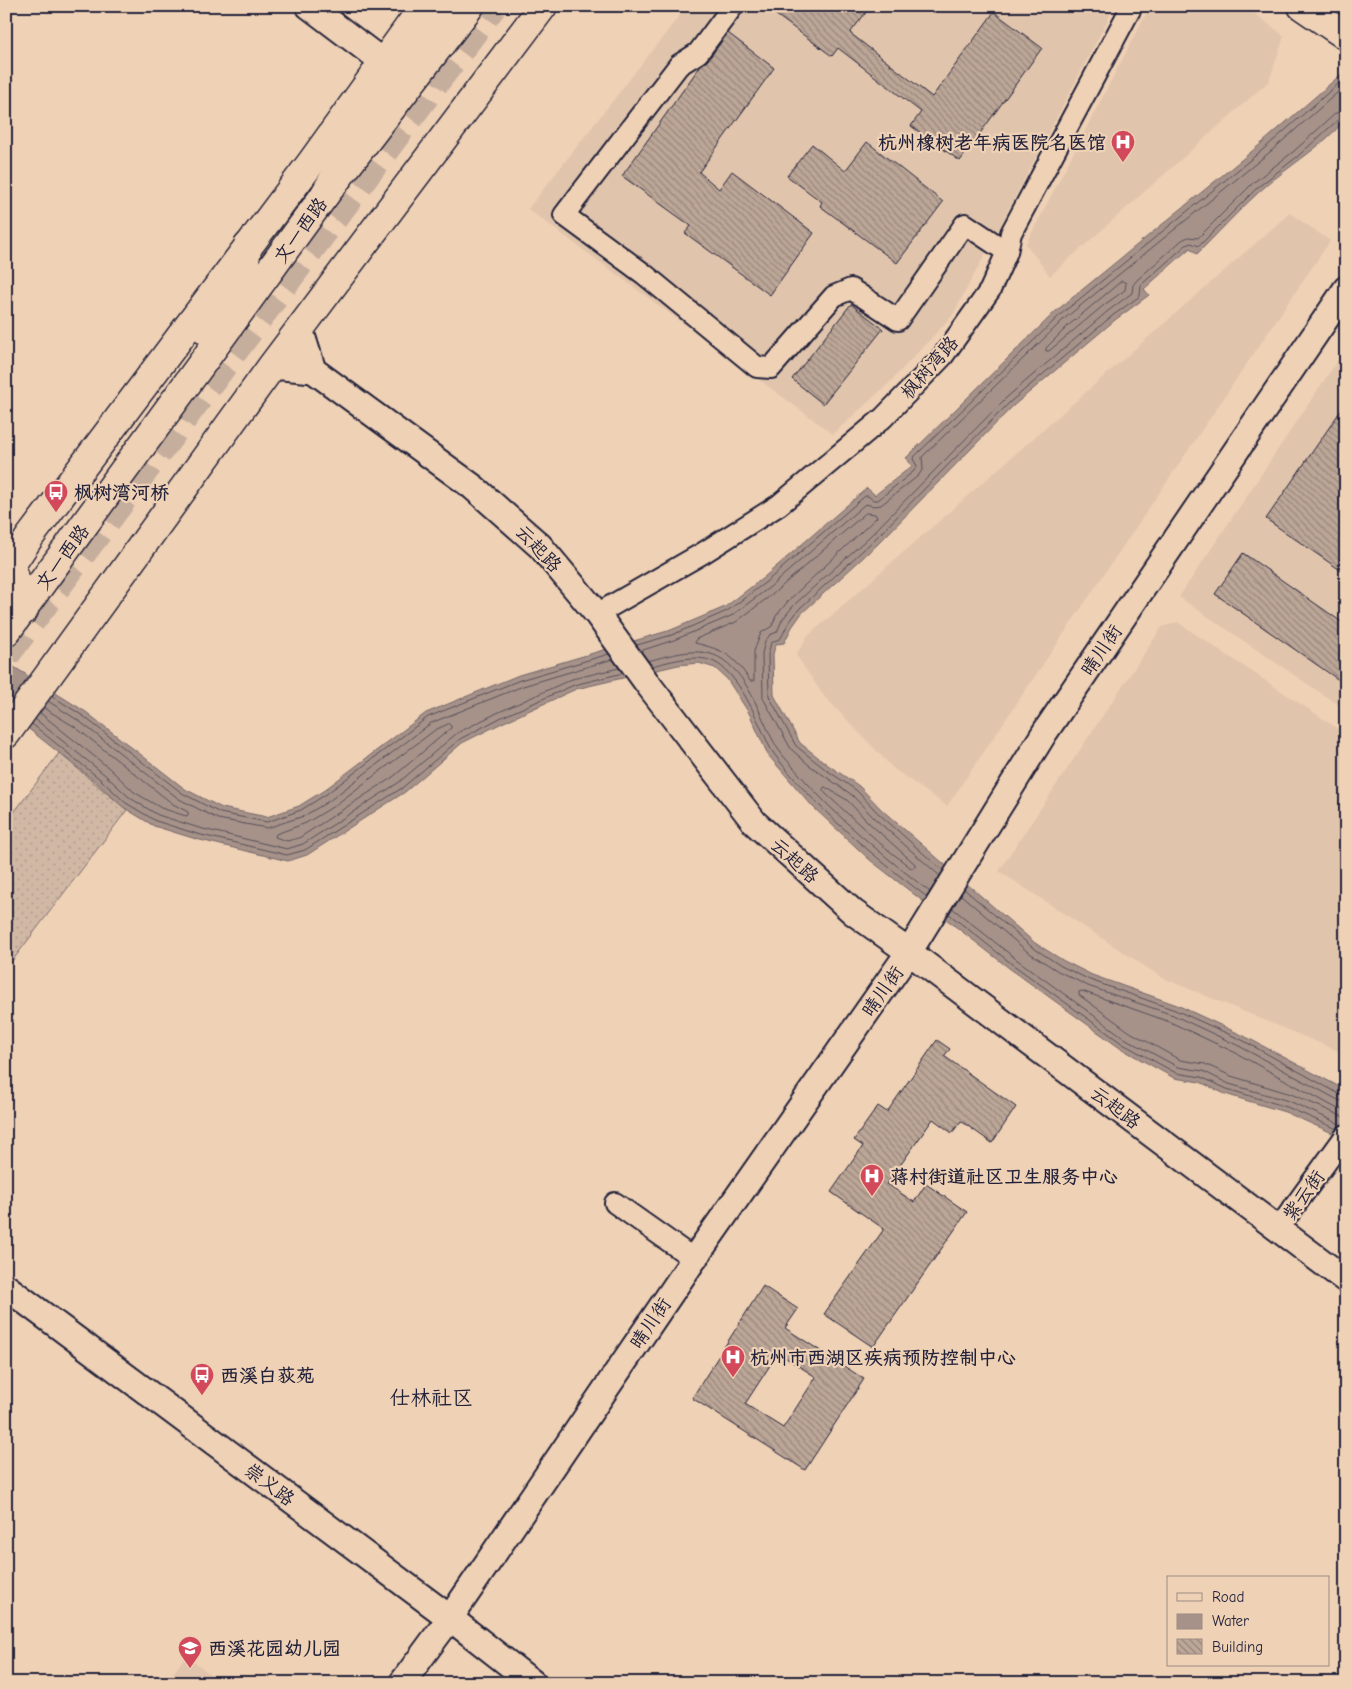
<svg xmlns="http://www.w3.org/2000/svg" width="1352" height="1689" font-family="'Comic Neue','LXGW WenKai TC',sans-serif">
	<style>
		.built { fill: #e0c4ac }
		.grass { fill: url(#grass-dots); stroke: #7a6d70 }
		.water { fill: #a69289; stroke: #71656a }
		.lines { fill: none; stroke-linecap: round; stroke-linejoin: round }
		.shore { stroke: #574f5a; stroke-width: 1 }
		.building { fill: url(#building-back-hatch); stroke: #22223b; fill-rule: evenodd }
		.trunk-tunnel { stroke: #c6ae9d; stroke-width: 28; stroke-dasharray: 28 14; stroke-linecap: butt }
		.minor-casing { stroke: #22223b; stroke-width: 24 }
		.tertiary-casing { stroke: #22223b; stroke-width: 29 }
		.secondary-casing { stroke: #22223b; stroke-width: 31 }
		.primary-casing { stroke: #22223b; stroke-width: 31 }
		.trunk-casing { stroke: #22223b; stroke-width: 31 }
		.minor { stroke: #efd1b5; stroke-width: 20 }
		.tertiary { stroke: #efd1b5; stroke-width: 25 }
		.secondary { stroke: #efd1b5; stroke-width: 28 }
		.primary { stroke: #efd1b5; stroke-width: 28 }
		.trunk { stroke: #efd1b5; stroke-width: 28 }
		.labels { text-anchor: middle; stroke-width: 4.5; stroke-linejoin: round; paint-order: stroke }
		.poi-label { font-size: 19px; font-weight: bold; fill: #22223b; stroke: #efd1b5; text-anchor: start }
		.street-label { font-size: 19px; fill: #22223b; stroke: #efd1b5 }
		.quarter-label { font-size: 21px; fill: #22223b; stroke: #efd1b5 }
	</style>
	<defs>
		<pattern id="grass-dots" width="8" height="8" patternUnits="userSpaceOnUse" patternTransform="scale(1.25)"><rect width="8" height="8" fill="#d1b8a4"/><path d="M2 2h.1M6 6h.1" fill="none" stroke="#b39e8e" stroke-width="1.8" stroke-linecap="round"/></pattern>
		<pattern id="building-back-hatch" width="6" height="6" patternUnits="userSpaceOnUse" patternTransform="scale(1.25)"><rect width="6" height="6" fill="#bca697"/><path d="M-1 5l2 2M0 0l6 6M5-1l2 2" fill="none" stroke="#98877c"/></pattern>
	</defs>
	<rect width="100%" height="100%" fill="#efd1b5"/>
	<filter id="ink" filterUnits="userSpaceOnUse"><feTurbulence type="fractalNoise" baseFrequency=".02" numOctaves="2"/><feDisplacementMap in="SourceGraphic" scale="10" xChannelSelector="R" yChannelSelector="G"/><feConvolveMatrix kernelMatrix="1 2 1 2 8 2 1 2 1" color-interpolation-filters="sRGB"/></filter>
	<g filter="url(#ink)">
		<path class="built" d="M 687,6 L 1115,6 L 998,230 L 952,316 L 890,382 L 833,434 L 528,209 Z
			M 1150,6 L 1245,6 L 1284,36 L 1269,81 L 1050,276 L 1026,244 Z
			M 1290,213 L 1330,241 L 947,806 L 894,769 L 824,696 L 796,655 L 807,637 Z
			M 1346,348 L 1346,710 L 1179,597 Z
			M 1177,622 L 1346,734 L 1346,1054 L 1163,978 L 999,871 L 1162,627 Z
			M 186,1656 L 222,1683 L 166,1683 Z"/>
		<path class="grass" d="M 59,753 L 127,810 L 6,969 L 6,823 Z"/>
		<path class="water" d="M 1346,70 L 1346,119 C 1321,148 1288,166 1260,191 C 1238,211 1218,233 1197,254 L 1190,248 L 1144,289 L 1149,295 L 1115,320 L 1013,406 L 878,544 L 802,613 L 792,627 L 784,643 L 776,644 L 773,654 L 774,695 L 800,743 L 828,765 L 859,786 L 882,810 L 1035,943 L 1064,961 L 1092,975 L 1177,1005 L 1244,1036 L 1336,1085 L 1346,1092 L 1346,1139 L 1285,1112 L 1225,1094 L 1200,1082 L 1174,1078 L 1120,1048 L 1009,968 L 870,860 L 813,807 L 768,755 L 749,713 L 727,679 L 715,668 L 699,663 L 678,665 L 576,689 L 502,723 L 462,743 L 405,792 L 307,855 L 288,861 L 196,839 L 154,826 L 123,807 L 96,782 L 6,711 L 6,662 L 86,712 L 185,789 L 222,808 L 267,817 L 299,806 L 323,791 L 426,713 L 519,675 L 671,630 L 725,607 L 763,578 L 867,488 L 875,495 L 912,466 L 906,458 L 1056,311 L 1262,143 Z"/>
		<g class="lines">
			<path class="shore" d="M 1122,281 L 1126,283 L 1125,290 L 1104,305 L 1049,351 L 1046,351 L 1046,348 L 1069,325 Z
				M 866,513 L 875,514 L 877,517 L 789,600 L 776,616 L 772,626 L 761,633 L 754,651 L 754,681 L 750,681 C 734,655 724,650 695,643 L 696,639 L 736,622 L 774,593 Z
				M 637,645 L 672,635 L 727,611 L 766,582 L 865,496 L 868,496 L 873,500 L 878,500 L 914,471 L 917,466 L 913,459 L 914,457 L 1060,315 L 1266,147 L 1346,77
				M 640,651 L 674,640 L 731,616 L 770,587 L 865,504 L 874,506 L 881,505 L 918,476 L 923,469 L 922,457 L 1064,319 L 1270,152 L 1346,85
				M 648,661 C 671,655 700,645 722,659 C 752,679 760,720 778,749 C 784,758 793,766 800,775 C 838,819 884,856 930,892
				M 652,666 C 672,661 699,652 718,664 C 738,677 753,710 762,730 C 766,738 769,747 774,754 C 817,810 871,854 927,897
				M 52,696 L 83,716 L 182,793 L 220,813 L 267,822 L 301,810 L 325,795 L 428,717 L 520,680 L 609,654
				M 48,701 L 79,721 L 179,799 L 218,819 L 267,828 L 304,816 L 329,801 L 431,723 L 523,686 L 613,659
				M 40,713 L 109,768 L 134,792 L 161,808 L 186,816 L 188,815 L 188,812 L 173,804 L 75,727 L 44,708
				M 35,719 L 104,774 L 130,798 L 158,815 L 199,828 L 287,849 L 303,844 L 398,783 L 457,733 L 497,713 L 572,679 L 619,668
				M 32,724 L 100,779 L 126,803 L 156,821 L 197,834 L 287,855 L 305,850 L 402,788 L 460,739 L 500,718 L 574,685 L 623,673
				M 449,724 L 451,726 L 451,728 L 393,777 L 299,838 L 287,841 L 275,837 L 276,834 L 306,823 L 334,806 L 435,730 Z
				M 825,787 L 847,800 L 869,823 L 915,864 L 915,867 L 911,868 L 882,845 L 826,794 L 823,790 Z
				M 943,871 L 878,813 L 856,790 L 825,769 L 796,746 L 769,696 L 768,654 L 771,643 L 781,638 L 788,624 L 799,609 L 874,540 L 1010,402 L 1112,316 L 1140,296 L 1141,285 L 1186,245 L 1191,243 L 1199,246 L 1258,187 L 1297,157 L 1340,118 L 1346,117
				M 940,876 L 874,818 L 852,795 L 809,765 L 791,749 L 763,698 L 762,654 L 765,641 L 770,635 L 777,632 L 782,620 L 794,605 L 870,536 L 1006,398 L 1108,311 L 1132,293 L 1133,285 L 1137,280 L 1182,240 L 1188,237 L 1198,238 L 1254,182 L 1293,152 L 1336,113 L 1346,110
				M 964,889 L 1032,947 L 1061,966 L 1090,980 L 1175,1010 L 1242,1040 L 1341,1095 L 1346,1095
				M 961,895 L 1028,952 L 1058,971 L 1088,986 L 1173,1015 L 1239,1046 L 1338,1100 L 1346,1102
				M 952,908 L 1016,959 L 1126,1039 L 1178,1067 L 1203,1071 L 1229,1084 L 1289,1101 L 1342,1125
				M 949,914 L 1012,964 L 1123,1044 L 1176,1073 L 1201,1077 L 1227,1089 L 1287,1107 L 1337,1129
				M 1346,1109 L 1336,1108 L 1236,1053 L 1170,1022 L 1082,991 L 1079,992 L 1079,995 L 1130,1032 L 1180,1060 L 1205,1064 L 1231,1076 L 1291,1094 L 1346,1118"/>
		</g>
		<path class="building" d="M 764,6 L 871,6 L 850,33 L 932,97 L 994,12 L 1042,48 L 960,161 L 911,126 L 921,112 L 838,48 L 832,56 Z
			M 728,33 L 774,68 L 699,172 L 719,189 L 732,171 L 814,233 L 770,295 L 685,233 L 691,226 L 622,176 L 701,65 L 708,60 Z
			M 867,142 L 943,202 L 897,263 L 820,206 L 822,202 L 787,176 L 812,144 L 845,171 Z
			M 851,304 L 883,329 L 823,404 L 792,379 Z
			M 1346,403 L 1346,574 L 1266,519 Z
			M 1243,553 L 1346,625 L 1346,685 L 1215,594 Z
			M 937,1040 L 950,1049 L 944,1056 L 1016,1107 L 992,1143 L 961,1121 L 952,1133 L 933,1119 L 887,1184 L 914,1202 L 926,1184 L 967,1212 L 873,1347 L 824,1314 L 884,1229 L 831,1192 L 863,1146 L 854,1140 L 878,1106 L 887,1112 Z
			M 763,1286 L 798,1309 L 785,1328 L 864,1379 L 805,1470 L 692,1398 ZM 778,1353 L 816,1377 L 783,1428 L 745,1404 Z"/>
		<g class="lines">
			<path class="trunk-tunnel" d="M 6,655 L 493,6"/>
			<defs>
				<path id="minor" d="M 733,6 L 698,53 L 679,65 L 564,215 L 644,274 L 757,367 L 771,368 L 834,296 L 851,289 L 898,320 L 965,224 L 1007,252
					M 597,614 L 703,553 L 779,505 L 883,418 L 943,356 L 990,290 L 1007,252 L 1011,233 L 1132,6
					M 615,1203 L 694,1259
					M 1278,1229 L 1346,1135"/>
				<path id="tertiary" d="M 309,6 L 383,62
					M 300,329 L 313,370
					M 272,366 L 313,370 L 473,487 L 540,546 L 597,614 L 647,683 L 755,823 L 853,912 L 909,952 L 1346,1280
					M 6,1287 L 450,1618 L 533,1683
					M 402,1683 L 450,1618 L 694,1259 L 909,952 L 1045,732 L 1346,289"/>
				<path id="secondary" d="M 1302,6 L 1346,36
					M 24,610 L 11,565 L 29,538 L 311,163 L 424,6"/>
				<path id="primary" d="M 207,331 L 242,272 L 248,246
					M 6,632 L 324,196 L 470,6
					M 6,734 L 272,366 L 543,6"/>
				<path id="trunk" d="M 324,196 L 385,88 L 442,6"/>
			</defs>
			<use href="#minor" class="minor-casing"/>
			<use href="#tertiary" class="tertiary-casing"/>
			<use href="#secondary" class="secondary-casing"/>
			<use href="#primary" class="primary-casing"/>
			<use href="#trunk" class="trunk-casing"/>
			<use href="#minor" class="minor"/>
			<use href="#tertiary" class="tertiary"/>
			<use href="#secondary" class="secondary"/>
			<use href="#primary" class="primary"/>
			<use href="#trunk" class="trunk"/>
		</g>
	</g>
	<defs>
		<symbol id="hospital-pin" viewBox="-11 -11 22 30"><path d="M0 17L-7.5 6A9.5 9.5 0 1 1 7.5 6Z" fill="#d1495b" stroke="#efd1b5"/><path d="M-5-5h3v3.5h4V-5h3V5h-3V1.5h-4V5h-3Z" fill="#fff"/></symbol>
		<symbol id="bus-pin" viewBox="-11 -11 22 30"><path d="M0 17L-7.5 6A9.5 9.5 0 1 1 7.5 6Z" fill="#d1495b" stroke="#efd1b5"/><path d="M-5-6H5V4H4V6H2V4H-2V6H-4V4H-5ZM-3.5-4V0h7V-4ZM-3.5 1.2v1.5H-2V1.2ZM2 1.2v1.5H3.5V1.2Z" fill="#fff"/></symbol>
		<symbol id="school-pin" viewBox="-11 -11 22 30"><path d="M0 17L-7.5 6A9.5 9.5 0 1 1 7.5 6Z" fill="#d1495b" stroke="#efd1b5"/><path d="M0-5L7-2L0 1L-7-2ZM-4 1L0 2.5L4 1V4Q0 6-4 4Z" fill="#fff"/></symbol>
	</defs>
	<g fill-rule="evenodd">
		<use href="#hospital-pin" x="1109" y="128" width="28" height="38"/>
		<use href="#bus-pin" x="42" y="478" width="28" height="38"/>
		<use href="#hospital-pin" x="858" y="1162" width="28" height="38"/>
		<use href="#hospital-pin" x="719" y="1343" width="28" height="38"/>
		<use href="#bus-pin" x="188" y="1361" width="28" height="38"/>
		<use href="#school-pin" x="176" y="1634" width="28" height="38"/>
	</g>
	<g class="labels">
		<g class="poi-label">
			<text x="1106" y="149" text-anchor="end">杭州橡树老年病医院名医馆</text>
			<text x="74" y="499">枫树湾河桥</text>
			<text x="890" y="1183">蒋村街道社区卫生服务中心</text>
			<text x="750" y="1364">杭州市西湖区疾病预防控制中心</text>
			<text x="220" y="1382">西溪白荻苑</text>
			<text x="208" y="1655">西溪花园幼儿园</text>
		</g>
		<g class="street-label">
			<text transform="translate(300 230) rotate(-54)" y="7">文一西路</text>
			<text transform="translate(929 367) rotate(-49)" y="7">枫树湾路</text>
			<text transform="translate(539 548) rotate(46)" y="7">云起路</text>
			<text transform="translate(62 557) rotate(-54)" y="7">文一西路</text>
			<text transform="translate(1101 650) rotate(-56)" y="7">晴川街</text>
			<text transform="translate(795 860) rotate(42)" y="7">云起路</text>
			<text transform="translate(882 991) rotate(-55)" y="7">晴川街</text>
			<text transform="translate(1116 1107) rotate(37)" y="7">云起路</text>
			<text transform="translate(1303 1195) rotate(-54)" y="7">紫云街</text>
			<text transform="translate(650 1323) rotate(-56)" y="7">晴川街</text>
			<text transform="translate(270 1484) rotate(37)" y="7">崇义路</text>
		</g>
		<g class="quarter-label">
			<text x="431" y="1405">仕林社区</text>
		</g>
	</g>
	<rect width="1352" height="1689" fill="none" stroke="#efd1b5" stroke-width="25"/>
	<rect x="12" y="12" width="1327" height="1664" fill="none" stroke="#22223b" stroke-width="2" filter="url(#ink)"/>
	<rect x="1167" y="1576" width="162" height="90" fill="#efd1b5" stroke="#9d8b84"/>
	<rect x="1177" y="1593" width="25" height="8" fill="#efd1b5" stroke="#9d8b84"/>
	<text x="1212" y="1602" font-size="15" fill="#22223b">Road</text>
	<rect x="1177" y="1614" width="25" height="15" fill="#a69289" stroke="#9d8b84"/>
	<text x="1212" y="1626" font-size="15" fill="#22223b">Water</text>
	<rect x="1177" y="1639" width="25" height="15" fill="url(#building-back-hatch)" stroke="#9d8b84"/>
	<text x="1212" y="1652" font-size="15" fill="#22223b">Building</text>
</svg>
